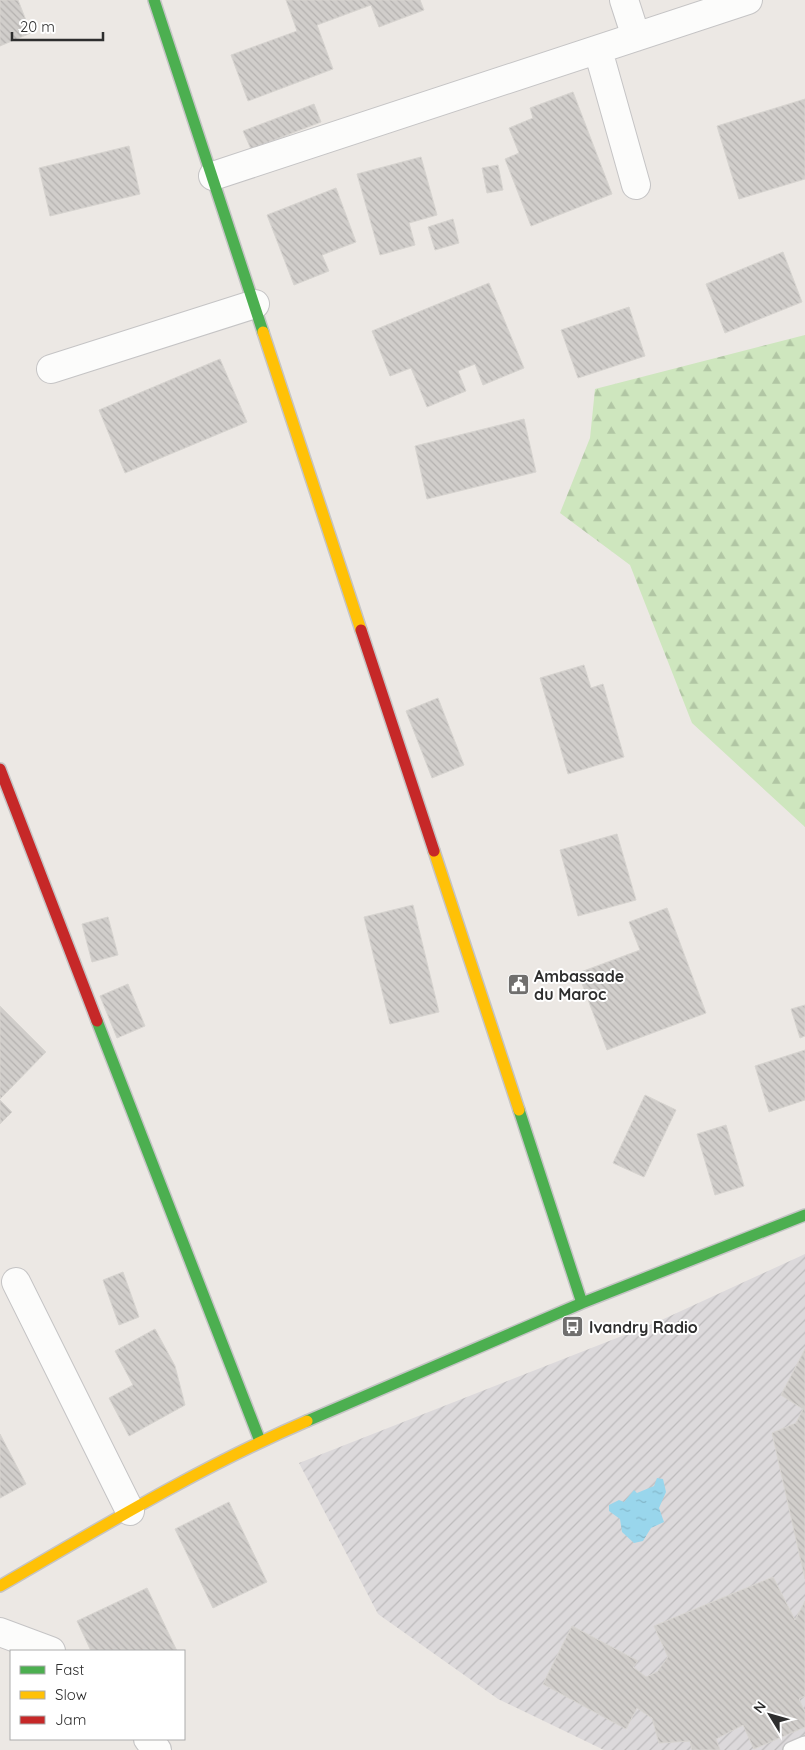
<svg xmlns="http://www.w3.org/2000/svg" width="805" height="1750" font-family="Quicksand,sans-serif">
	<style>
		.industrial { fill: url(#industrial-furrows) }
		.forest { fill: url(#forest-firs) }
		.water { fill: url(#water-ripples) }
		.building { fill: url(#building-back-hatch); stroke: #d7d4d0 }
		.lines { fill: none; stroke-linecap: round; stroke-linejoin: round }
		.lane-casing { stroke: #c5c4c5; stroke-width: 18 }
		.street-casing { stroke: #c5c4c5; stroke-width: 30 }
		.fast-casing { stroke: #c5c4c5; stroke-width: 14 }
		.slow-casing { stroke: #c5c4c5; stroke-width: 14 }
		.jam-casing { stroke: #c5c4c5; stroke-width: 14 }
		.lane { stroke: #fcfcfb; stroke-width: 15 }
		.street { stroke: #fcfcfb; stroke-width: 28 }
		.fast { stroke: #4caf50; stroke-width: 11 }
		.slow { stroke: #ffc107; stroke-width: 11 }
		.jam { stroke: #c62828; stroke-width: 11 }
		.labels { text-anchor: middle; stroke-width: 4; stroke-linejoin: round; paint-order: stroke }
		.poi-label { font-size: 16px; font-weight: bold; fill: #2e2e2e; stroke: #fff; text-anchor: start }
	</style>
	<defs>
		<pattern id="industrial-furrows" width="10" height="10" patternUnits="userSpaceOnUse" patternTransform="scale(1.25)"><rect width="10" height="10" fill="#dcd9db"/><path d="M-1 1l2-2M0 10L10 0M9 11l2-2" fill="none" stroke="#bdbbbc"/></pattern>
		<pattern id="forest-firs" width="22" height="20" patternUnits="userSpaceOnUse" patternTransform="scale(1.25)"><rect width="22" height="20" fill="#cee6be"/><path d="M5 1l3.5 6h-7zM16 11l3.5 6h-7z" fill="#b1c6a4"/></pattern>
		<pattern id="water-ripples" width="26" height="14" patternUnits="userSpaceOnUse" patternTransform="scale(1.25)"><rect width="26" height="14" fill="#99d6ec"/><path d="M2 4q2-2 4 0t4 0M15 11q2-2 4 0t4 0" fill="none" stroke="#84b8cb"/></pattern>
		<pattern id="building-back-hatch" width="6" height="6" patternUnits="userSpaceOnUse" patternTransform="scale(1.25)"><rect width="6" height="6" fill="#d1cecb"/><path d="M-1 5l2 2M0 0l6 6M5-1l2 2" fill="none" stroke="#b4b1af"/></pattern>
	</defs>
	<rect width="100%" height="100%" fill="#ece8e4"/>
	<path class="industrial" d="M 805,1254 L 805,1750 L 604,1750 L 498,1699 L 378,1614 L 299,1463 L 655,1323 Z"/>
	<path class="forest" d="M 805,335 L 805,827 L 692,723 L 630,565 L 560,513 L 590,438 L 595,389 Z"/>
	<path class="water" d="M 657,1478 L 663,1479 L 666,1492 L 659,1508 L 664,1522 L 651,1528 L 643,1541 L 634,1543 L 622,1532 L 620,1519 L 609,1511 L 609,1505 L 619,1500 L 624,1502 L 634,1490 L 637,1493 L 654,1486 Z"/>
	<path class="building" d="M 0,0 L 18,0 L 31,33 L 0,46 Z
		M 286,0 L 420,0 L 424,10 L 379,27 L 371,5 L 317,25 L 333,69 L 248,101 L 231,55 L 297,31 Z
		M 573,92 L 612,194 L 531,226 L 505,159 L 519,153 L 509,128 L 533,118 L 530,108 Z
		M 805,99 L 805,179 L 739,199 L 717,126 Z
		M 314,104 L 321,122 L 251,149 L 243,131 Z
		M 129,146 L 140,194 L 50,216 L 39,168 Z
		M 421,157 L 437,215 L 409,223 L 415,245 L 380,255 L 357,174 Z
		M 498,165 L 503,190 L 487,193 L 482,168 Z
		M 336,188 L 356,242 L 322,255 L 329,271 L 294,285 L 267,215 Z
		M 453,219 L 459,243 L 435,250 L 428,227 Z
		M 783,252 L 802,302 L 725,333 L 706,284 Z
		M 489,283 L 524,368 L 483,385 L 475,364 L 458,371 L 466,391 L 427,407 L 411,368 L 390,376 L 372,331 Z
		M 629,307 L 645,356 L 578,378 L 561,330 Z
		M 220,359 L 247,422 L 125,473 L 99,410 Z
		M 524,419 L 536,472 L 427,499 L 415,446 Z
		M 584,665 L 591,688 L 603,684 L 624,757 L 568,774 L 540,678 Z
		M 438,698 L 464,765 L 432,778 L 406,711 Z
		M 617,834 L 636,900 L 578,916 L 560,850 Z
		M 413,905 L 439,1012 L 390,1024 L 364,917 Z
		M 667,908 L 706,1013 L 607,1050 L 578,973 L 640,950 L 629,922 Z
		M 108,917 L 118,955 L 92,962 L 82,924 Z
		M 128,984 L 145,1026 L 117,1038 L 100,996 Z
		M 805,1005 L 805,1036 L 800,1038 L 791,1009 Z
		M 0,1006 L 46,1052 L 0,1099 Z
		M 805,1050 L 805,1100 L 769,1112 L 755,1066 Z
		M 645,1095 L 676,1110 L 644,1177 L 613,1163 Z
		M 0,1100 L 12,1112 L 0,1124 Z
		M 726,1125 L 744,1186 L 715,1195 L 697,1134 Z
		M 123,1272 L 139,1317 L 119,1325 L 103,1280 Z
		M 155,1329 L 175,1366 L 185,1405 L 129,1436 L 109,1398 L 133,1385 L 115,1351 Z
		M 805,1349 L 805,1579 L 772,1433 L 796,1423 L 803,1409 L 781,1395 Z
		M 0,1434 L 26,1484 L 0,1498 Z
		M 229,1502 L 267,1582 L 213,1608 L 175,1529 Z
		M 773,1577 L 795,1620 L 805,1601 L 805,1696 L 799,1699 L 805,1712 L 805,1727 L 754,1749 L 743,1725 L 716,1739 L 720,1750 L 692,1750 L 690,1741 L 659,1743 L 652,1718 L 637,1708 L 626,1729 L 543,1684 L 572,1626 L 638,1661 L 633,1667 L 646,1677 L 657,1672 L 668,1657 L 654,1626 Z
		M 147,1588 L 177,1651 L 91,1651 L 77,1621 Z"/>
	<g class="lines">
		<defs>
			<path id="lane" d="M 791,1750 L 805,1744"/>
			<path id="street" d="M 624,0 L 636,37
				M 598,50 L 636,185
				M 213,176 L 748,0
				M 51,369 L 255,304
				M 16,1282 L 130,1511
				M 0,1632 L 51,1651
				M 148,1739 L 157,1750"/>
			<path id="fast" d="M 154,0 L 263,332
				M 97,1021 L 260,1441
				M 519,1110 L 582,1303
				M 307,1421 L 582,1303 L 805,1215"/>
			<path id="slow" d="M 263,332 L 361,630
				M 434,851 L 519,1110
				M 0,1586 C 100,1528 200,1467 307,1421"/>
			<path id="jam" d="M 361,630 L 434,851
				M 0,769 L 97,1021"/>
		</defs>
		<use href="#lane" class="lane-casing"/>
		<use href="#street" class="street-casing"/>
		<use href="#fast" class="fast-casing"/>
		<use href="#slow" class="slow-casing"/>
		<use href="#jam" class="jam-casing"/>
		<use href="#lane" class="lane"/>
		<use href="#street" class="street"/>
		<use href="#fast" class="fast"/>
		<use href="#slow" class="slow"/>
		<use href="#jam" class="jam"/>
	</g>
	<defs>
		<symbol id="civic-square" viewBox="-11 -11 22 22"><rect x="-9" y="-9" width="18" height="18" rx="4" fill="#706f6e" stroke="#fff"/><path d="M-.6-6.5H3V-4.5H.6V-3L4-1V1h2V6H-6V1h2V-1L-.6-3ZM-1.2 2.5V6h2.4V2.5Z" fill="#fff"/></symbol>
		<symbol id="bus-square" viewBox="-11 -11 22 22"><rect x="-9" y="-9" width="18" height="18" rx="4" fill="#706f6e" stroke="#fff"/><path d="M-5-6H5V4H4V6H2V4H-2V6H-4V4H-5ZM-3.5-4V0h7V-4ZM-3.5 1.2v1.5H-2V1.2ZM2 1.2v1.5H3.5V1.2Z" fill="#fff"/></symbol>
	</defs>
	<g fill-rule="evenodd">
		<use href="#civic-square" x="506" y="972" width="25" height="25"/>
		<use href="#bus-square" x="560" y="1314" width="25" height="25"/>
	</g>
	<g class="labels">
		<g class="poi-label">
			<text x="534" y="982">Ambassade<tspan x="534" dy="18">du Maroc</tspan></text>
			<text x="589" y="1333">Ivandry Radio</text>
		</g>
	</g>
	<rect x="10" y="1650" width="175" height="90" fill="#ffffff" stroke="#ababab"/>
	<rect x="20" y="1666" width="25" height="8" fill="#4caf50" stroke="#ababab"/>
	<text x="55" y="1675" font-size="15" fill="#2e2e2e">Fast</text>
	<rect x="20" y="1691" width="25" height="8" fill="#ffc107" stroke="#ababab"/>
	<text x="55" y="1700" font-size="15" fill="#2e2e2e">Slow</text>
	<rect x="20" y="1716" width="25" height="8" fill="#c62828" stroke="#ababab"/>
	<text x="55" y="1725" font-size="15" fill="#2e2e2e">Jam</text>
	<g transform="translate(770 1715) rotate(307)" stroke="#ffffff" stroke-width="4" paint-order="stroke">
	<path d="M0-4L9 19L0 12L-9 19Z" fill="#2e2e2e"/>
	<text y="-8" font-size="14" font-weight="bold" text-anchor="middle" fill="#2e2e2e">N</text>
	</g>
	<path d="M12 32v8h91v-8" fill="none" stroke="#2e2e2e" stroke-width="2.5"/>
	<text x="20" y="32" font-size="15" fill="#2e2e2e" stroke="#ffffff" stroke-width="4" paint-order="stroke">20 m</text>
</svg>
